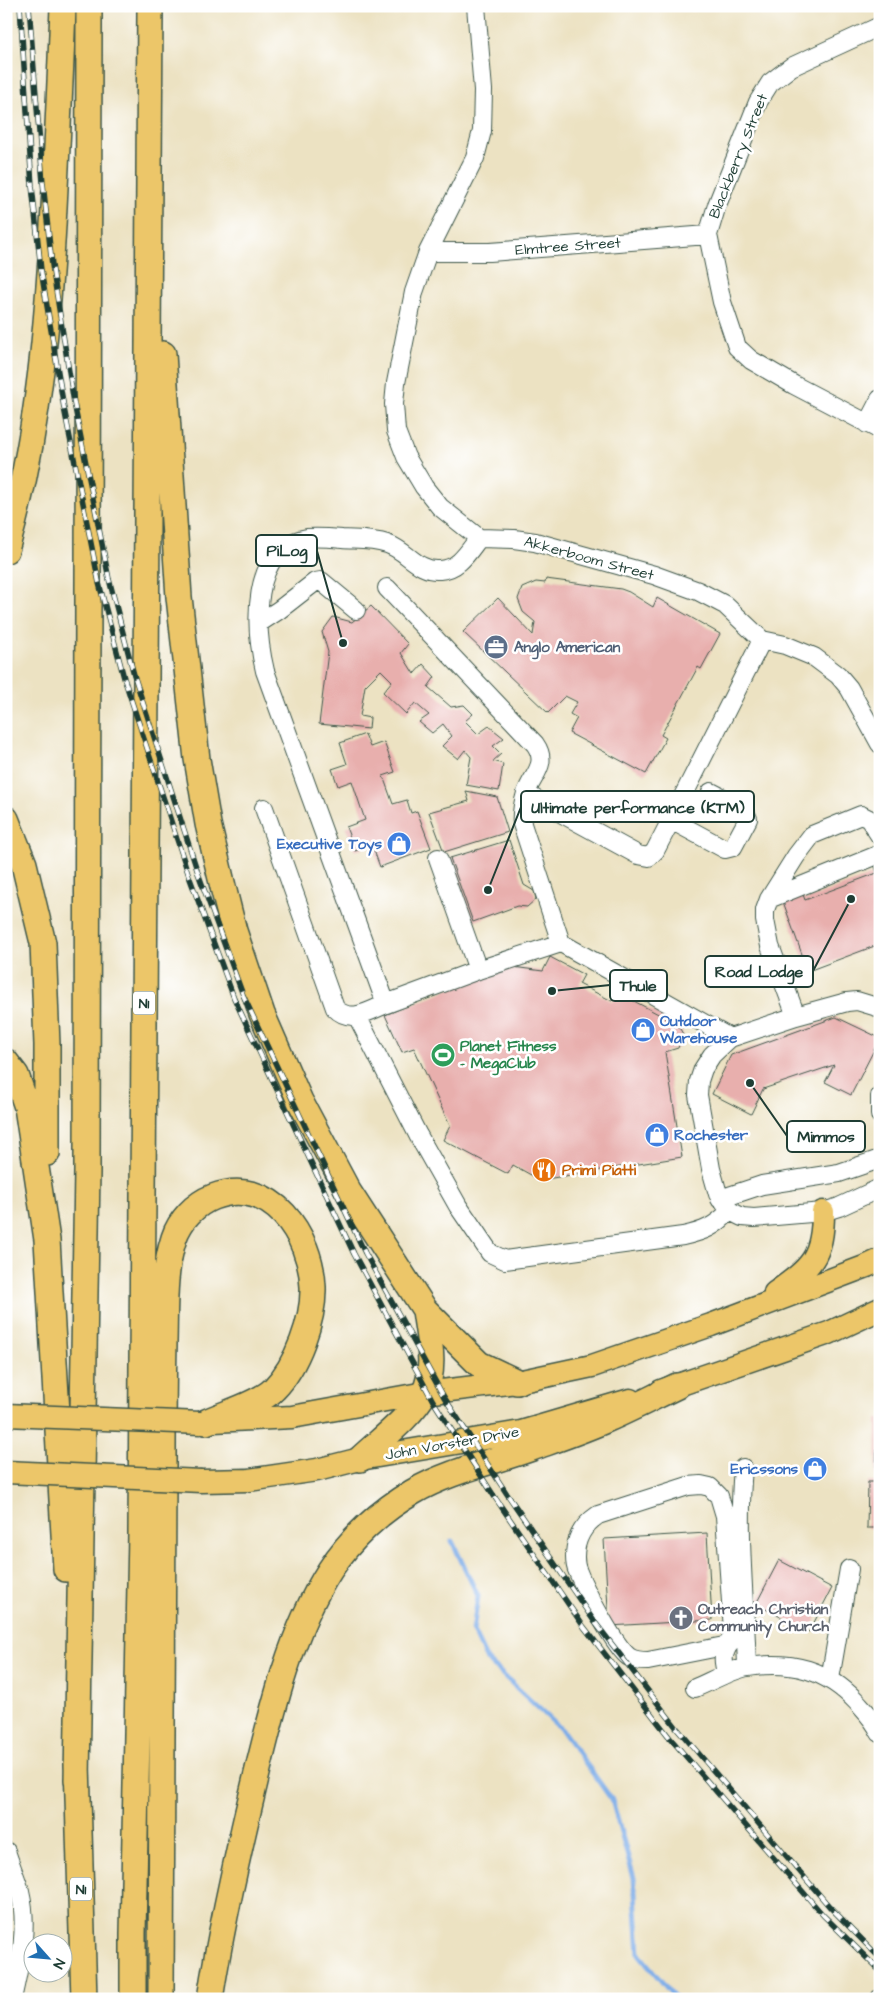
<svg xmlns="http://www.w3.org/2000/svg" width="886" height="2005" font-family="'Architects Daughter',sans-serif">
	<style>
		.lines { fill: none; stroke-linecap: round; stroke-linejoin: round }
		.stream { stroke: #7eade8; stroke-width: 5 }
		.building { fill: #e8afad }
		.minor-casing { stroke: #3e5649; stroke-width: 20 }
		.major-casing { stroke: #3e5649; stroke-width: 25 }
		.highway-casing { stroke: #3e5649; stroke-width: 28 }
		.minor { stroke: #fff; stroke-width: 18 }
		.major { stroke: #ecc669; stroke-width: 22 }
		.highway { stroke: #ecc669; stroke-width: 25 }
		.rail-casing { stroke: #1f3d34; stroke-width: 5.5 }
		.rail { stroke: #fff; stroke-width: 4; stroke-dasharray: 11; stroke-linecap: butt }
		.major-bridge-casing { stroke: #3e5649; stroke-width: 25; stroke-linecap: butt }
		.major-bridge { stroke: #ecc669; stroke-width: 22 }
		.labels { text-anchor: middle; stroke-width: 5; stroke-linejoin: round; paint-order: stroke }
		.shield { fill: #fff; stroke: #627771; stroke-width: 1 }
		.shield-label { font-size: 14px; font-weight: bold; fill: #1f3d34 }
		.street-label { font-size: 15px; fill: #1f3d34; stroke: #fff }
		.service-label { font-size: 15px; font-weight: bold; fill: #4e5e75; stroke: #fff; text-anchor: start }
		.shop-label { font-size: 15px; font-weight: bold; fill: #366cbe; stroke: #fff; text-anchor: end }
		.leisure-label { font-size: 15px; font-weight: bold; fill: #27864d; stroke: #fff; text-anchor: start }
		.food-label { font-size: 15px; font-weight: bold; fill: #c56008; stroke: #fff; text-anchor: start }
		.worship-label { font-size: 15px; font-weight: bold; fill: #5b616d; stroke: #fff; text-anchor: start }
		.leader { fill: none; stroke: #1f3d34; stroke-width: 2 }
		.callout-dot { fill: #1f3d34; stroke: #fff; stroke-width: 2 }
		.callout { fill: #fff; stroke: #1f3d34; stroke-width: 2 }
		.callout-label { font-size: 16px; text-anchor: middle; font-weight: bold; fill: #1f3d34 }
	</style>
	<rect width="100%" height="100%" fill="#fff"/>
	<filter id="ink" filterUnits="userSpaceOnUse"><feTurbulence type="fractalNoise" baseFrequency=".02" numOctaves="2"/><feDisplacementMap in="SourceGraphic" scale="10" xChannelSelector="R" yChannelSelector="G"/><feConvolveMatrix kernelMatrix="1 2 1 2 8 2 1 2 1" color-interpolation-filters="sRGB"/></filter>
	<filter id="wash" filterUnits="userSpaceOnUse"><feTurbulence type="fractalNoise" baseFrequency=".0096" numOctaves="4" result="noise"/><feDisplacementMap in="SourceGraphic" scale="20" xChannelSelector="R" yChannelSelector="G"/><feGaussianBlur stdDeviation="1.12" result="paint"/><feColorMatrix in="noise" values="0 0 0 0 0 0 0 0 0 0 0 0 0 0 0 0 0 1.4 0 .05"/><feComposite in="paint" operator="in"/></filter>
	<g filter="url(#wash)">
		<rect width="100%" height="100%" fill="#ece2c2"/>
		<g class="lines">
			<path class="stream" d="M 452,1541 L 478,1596 L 473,1631 L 487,1660 L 562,1730 L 612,1800 L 634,1878 L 639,1954 L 676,1999"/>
		</g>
		<g id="blocks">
			<path class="building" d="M 546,579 L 621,589 L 629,592 L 653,607 L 657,598 L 720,634 L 701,669 L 698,667 L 661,735 L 666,738 L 646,774 L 569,733 L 577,718 L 570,714 L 577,702 L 565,696 L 548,713 L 463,632 L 498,598 L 533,635 L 535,622 L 523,612 L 518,599 L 522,588 L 536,582 L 545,583 Z
				M 371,606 L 408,644 L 401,653 L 414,674 L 423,664 L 435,677 L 428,687 L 451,707 L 464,705 L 473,714 L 465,721 L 478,734 L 489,726 L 504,738 L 493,746 L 501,754 L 493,761 L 503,764 L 499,791 L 466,785 L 471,757 L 465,750 L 458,759 L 442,746 L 452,736 L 443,724 L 432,733 L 419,722 L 429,715 L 415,703 L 406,714 L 383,692 L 392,681 L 381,670 L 365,686 L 360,716 L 370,718 L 369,729 L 319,724 L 328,652 L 322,632 L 333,617 L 352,622 Z
				M 365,734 L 370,747 L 384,742 L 395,772 L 383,776 L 393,804 L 407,800 L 411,813 L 417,811 L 431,848 L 380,867 L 372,845 L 355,851 L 346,827 L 365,820 L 352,781 L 338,786 L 332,769 L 347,764 L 340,743 Z
				M 466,791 L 497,797 L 508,832 L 444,852 L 429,812 L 469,801 Z
				M 509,840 L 524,885 L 534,891 L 536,899 L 527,907 L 517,906 L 473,922 L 450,858 Z
				M 880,861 L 880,944 L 808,971 L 781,896 L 801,889 L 805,900 L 877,873 L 874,863 Z
				M 550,957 L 584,975 L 579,984 L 612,1001 L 617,992 L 677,1024 L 683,1034 L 678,1048 L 665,1052 L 682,1157 L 540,1180 L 513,1165 L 508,1174 L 443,1140 L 450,1126 L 414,1048 L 402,1052 L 385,1015 L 505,966 L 543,971 Z
				M 836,1017 L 880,1038 L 851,1095 L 825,1082 L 834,1065 L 763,1089 L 751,1114 L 712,1094 L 731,1055 Z
				M 877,1419 L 880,1419 L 880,1528 L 867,1528 L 868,1482 L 876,1482 Z
				M 707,1533 L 712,1620 L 609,1626 L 604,1539 Z
				M 779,1560 L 832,1588 L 809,1632 L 756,1604 Z"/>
		</g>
	</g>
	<g filter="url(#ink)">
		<use href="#blocks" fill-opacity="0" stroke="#3e5649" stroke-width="1"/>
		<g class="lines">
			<defs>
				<path id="minor" d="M 476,6 L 483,90 L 482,131 L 475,158 L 428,252 L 414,292 L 396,383 L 394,404 L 396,431 L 406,457 L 424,487 L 440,507 L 479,538 L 514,539 L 535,542 L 654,575 L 698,591 L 725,605 L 762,640 L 785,645 L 814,657 L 838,675 L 849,688 L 880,744
					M 880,26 L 791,67 L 770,83 L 758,102 L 717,205 L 708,235 L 722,302 L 737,347 L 751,360 L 794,385 L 880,430
					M 428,252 L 490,252 L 708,235
					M 867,424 L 880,399
					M 479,538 C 468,552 459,569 440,570 C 417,572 407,550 387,544 C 372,539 357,540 342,539 C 331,538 318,537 307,538 C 249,548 255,629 265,671 L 386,1004 L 478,970 L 561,943 L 730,1038
					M 387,588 L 535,744 C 549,764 533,774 526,793 C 523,803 521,814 522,824 L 561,943
					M 259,623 L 279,610 L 315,582 L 321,581 L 356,610
					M 526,794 L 638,855 L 649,857 L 655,851 L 671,820 L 762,640
					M 264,808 L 335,1008 C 350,1024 369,1011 386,1004
					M 671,820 L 725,849 L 733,847 L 748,819 L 744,809 L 711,792
					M 880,836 L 869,819 L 861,815 L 812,835 L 796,856 L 769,899 L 765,910 L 765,920 L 770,946 L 796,1016 L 847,1002 L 857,1001 L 880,1008
					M 438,858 L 478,970
					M 769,899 L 880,854
					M 357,1016 L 418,1135 L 458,1206 L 490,1253 L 505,1260 L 683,1236 C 705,1231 714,1227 730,1211
					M 796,1016 L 730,1038 L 712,1055 L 703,1069 L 699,1081 L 698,1095 L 711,1169 L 718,1194 L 730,1211 L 742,1217 L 754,1218 L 823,1212 L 839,1207 L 880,1188
					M 880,1096 L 880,1115
					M 720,1199 L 762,1185 L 839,1173 L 880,1159
					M 743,1468 C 737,1534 745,1600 747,1667
					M 727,1674 C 718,1650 730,1651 733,1630 L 725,1516 L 719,1496 L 710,1487 L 701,1485 L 688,1486 L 598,1515 C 583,1525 575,1538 575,1557 C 575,1561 576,1568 578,1572 C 585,1590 615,1647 629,1657 C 635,1661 641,1661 648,1661 L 729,1645
					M 830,1679 L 849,1569
					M 695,1688 C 712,1681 730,1670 748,1667 C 792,1660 827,1670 857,1702 C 866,1712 875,1721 880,1733
					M 6,1851 C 10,1864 16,1878 20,1891 C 29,1928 20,1963 12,1999
					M 880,1999 L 880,1998"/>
				<path id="major" d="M 775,1293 C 811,1267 823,1258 823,1212
					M 661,1391 L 829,1333 L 880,1309
					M 214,1421 L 292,1417 L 425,1393 L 517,1382 L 592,1366 L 711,1325 L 867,1266 L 880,1260
					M 201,1481 L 249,1480 L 317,1470 L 360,1459 L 521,1432 L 630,1400"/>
				<path id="highway" d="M 163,354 L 179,597 L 197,759 L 208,824 L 224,891 L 234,931 L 262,1014 L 300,1101 L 348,1191 L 425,1310 L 479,1364 L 517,1382
					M 6,550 C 40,432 49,310 55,188 C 58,127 61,67 63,6
					M 6,819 L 24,864 L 43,943 L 47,1045 L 47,1153
					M 6,1062 L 16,1075 L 27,1107 L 47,1240 L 66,1569
					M 360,1459 C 378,1442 414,1414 424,1393 C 437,1369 428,1335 425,1310
					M 77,1764 L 84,1999
					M 77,1780 L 87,1171 L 89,6
					M 133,1999 L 133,1934 L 141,1534 L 150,6
					M 161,1999 C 162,1823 161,1647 163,1472 C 163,1429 163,1386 164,1343 C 165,1308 163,1272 174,1238 C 180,1220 195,1204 213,1197 C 271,1175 311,1235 313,1287 C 314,1319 297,1366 274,1389 C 261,1403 225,1413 206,1422
					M 210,1999 C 221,1927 237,1857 254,1786 C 271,1715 290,1632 330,1570 C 350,1539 380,1511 413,1492 C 449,1471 493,1462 532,1448 C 557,1439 584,1430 608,1419 C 631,1409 654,1397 677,1386"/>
			</defs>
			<use href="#minor" class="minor-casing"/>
			<use href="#major" class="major-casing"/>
			<use href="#highway" class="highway-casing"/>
			<use href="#minor" class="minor"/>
			<use href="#major" class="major"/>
			<use href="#highway" class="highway"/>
			<defs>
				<path id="rail" d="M 20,6 L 32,186 L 41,270 L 64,408 L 99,583 L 124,678 L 189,876 L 234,998 L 354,1254 L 433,1401 L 496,1499 L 584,1627 L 670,1738 L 823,1915 L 880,1971
					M 29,6 L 43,183 L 52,265 L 74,403 L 109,579 L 134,675 L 198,873 L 243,995 L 365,1253 L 444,1397 L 507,1494 L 594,1621 L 676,1727 L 829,1906 L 880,1958"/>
			</defs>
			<use href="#rail" class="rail-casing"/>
			<use href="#rail" class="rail"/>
			<defs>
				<path id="major-bridge" d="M 6,1415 L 201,1423
					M 6,1472 L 201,1481"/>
			</defs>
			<use href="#major-bridge" class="major-bridge-casing"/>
			<use href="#major-bridge" class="major-bridge"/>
		</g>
	</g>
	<defs>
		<symbol id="office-disc" viewBox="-11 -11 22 22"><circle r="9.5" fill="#5c6f8a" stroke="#fff"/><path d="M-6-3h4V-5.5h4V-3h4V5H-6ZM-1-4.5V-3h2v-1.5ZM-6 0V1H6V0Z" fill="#fff"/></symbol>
		<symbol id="shop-disc" viewBox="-11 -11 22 22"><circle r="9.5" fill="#3f7fe0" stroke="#fff"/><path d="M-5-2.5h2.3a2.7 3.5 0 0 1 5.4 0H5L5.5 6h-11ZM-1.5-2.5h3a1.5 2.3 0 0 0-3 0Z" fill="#fff"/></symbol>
		<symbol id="stadium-disc" viewBox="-11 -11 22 22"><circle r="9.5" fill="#2e9e5b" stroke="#fff"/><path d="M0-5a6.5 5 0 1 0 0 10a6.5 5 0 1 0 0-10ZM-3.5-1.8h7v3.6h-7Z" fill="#fff"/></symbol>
		<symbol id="restaurant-disc" viewBox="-11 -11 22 22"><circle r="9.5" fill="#e8710a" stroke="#fff"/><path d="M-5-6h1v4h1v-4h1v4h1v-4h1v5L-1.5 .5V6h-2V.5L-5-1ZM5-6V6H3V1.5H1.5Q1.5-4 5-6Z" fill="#fff"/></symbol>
		<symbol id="church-disc" viewBox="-11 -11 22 22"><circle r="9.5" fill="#6b7280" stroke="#fff"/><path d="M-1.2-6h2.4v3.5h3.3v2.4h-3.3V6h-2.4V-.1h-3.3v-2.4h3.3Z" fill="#fff"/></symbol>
	</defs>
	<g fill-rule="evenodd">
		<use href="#office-disc" x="482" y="633" width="28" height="28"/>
		<use href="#shop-disc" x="385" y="830" width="28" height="28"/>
		<use href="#shop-disc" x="629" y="1016" width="28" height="28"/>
		<use href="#stadium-disc" x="429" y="1041" width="28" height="28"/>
		<use href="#shop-disc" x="643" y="1121" width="28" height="28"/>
		<use href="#restaurant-disc" x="530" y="1156" width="28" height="28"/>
		<use href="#shop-disc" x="801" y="1455" width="28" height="28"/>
		<use href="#church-disc" x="667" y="1604" width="28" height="28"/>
	</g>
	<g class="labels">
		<g class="shield">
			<rect x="133" y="991.5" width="22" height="23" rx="4"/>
			<rect x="70" y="1877.5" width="22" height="23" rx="4"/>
		</g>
		<g class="shield-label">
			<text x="144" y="1008">N1</text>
			<text x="81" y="1894">N1</text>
		</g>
		<g class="street-label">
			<text transform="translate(738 156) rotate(-68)" y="5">Blackberry Street</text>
			<text transform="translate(568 246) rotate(-4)" y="5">Elmtree Street</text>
			<text transform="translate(589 558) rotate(15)" y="5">Akkerboom Street</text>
			<text transform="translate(452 1443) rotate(-10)" y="5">John Vorster Drive</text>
		</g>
		<g class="service-label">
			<text x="514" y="652">Anglo American</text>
		</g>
		<g class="shop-label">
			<text x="382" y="849">Executive Toys</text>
			<text x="660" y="1026" text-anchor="start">Outdoor<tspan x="660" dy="17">Warehouse</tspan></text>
			<text x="674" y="1140" text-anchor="start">Rochester</text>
			<text x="798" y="1474">Ericssons</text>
		</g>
		<g class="leisure-label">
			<text x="460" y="1051">Planet Fitness<tspan x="460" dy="17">- MegaClub</tspan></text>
		</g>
		<g class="food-label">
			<text x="562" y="1175">Primi Piatti</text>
		</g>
		<g class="worship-label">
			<text x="698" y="1614">Outreach Christian<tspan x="698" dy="17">Community Church</tspan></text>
		</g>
	</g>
	<path class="leader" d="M343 643L317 551M488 890L521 807M851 899L813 971M552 991L610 985M750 1083L787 1136"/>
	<g class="callout-dot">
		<circle cx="343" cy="643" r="5"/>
		<circle cx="488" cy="890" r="5"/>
		<circle cx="851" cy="899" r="5"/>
		<circle cx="552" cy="991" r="5"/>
		<circle cx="750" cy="1083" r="5"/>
	</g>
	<g class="callout">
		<rect x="256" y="535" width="61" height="31" rx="5"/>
		<rect x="521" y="791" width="233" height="31" rx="5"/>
		<rect x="705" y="956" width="108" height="31" rx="5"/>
		<rect x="610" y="970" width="57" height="31" rx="5"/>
		<rect x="787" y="1121" width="78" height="31" rx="5"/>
	</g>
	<g class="callout-label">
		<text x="287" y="556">PiLog</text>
		<text x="638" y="813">Ultimate performance (KTM)</text>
		<text x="759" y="977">Road Lodge</text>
		<text x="638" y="991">Thule</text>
		<text x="826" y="1142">Mimmos</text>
	</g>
	<rect width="886" height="2005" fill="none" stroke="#fff" stroke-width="25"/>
	<g transform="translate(48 1958) rotate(117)"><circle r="24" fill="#ffffff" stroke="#a5b1ae"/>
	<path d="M0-4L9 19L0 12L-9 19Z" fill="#1f6fb2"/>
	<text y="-8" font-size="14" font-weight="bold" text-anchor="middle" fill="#1f3d34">N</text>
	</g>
</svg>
